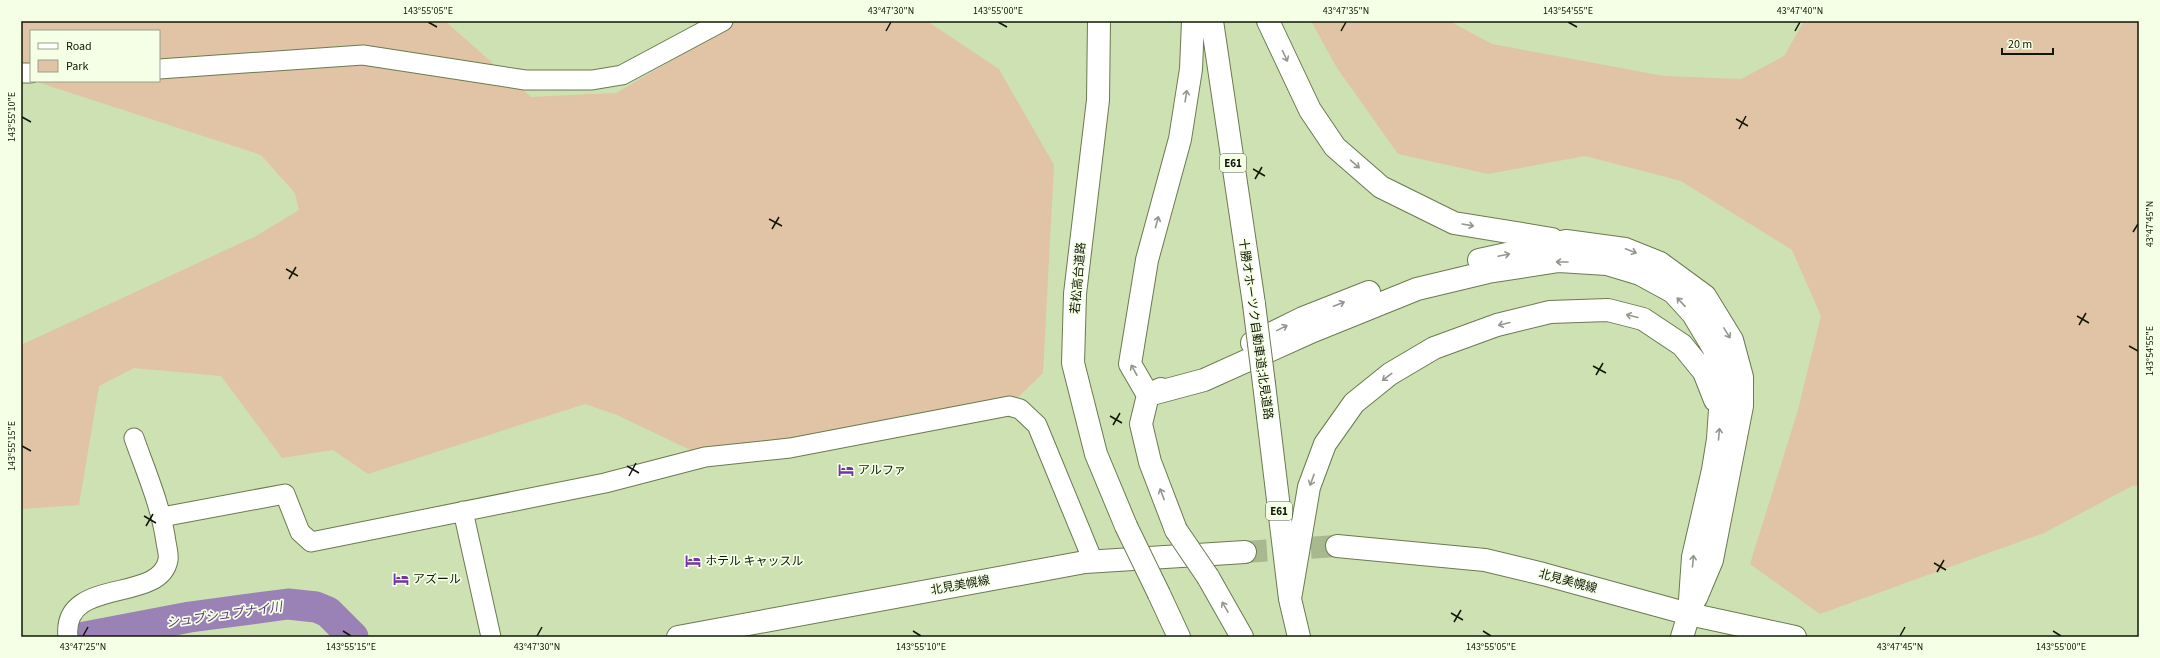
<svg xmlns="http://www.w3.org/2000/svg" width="2160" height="658" font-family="'Source Sans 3','Noto Sans JP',sans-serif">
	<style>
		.green { fill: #e1c3a6 }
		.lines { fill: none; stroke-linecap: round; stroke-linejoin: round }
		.river { stroke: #9a81b6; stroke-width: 31 }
		.secondary-tunnel { stroke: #a8b990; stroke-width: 22; stroke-dasharray: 22 11; stroke-linecap: butt }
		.street-casing { stroke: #6a7b4f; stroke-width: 21 }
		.secondary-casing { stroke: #6a7b4f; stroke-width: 24 }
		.highway-casing { stroke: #6a7b4f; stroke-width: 24 }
		.street { stroke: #fff; stroke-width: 19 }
		.secondary { stroke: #fff; stroke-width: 22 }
		.highway { stroke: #fff; stroke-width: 22 }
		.secondary-bridge-casing { stroke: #6a7b4f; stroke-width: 24; stroke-linecap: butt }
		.highway-bridge-casing { stroke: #6a7b4f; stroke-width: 24; stroke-linecap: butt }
		.secondary-bridge { stroke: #fff; stroke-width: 22 }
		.highway-bridge { stroke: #fff; stroke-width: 22 }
		.oneway { stroke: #94978f }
		.ticks { fill: none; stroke: #111706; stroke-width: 1.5 }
		.labels { text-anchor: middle; stroke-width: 3.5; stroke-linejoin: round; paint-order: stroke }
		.shield { fill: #f5ffe6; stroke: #555d49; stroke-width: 1 }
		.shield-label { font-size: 11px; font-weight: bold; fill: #111706 }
		.street-label { font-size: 12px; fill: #111706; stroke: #f5ffe6 }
		.poi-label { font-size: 12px; fill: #111706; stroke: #f5ffe6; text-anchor: start }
		.water-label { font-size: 13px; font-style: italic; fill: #5e3c7f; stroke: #f5ffe6 }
		.neatline { fill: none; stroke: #111706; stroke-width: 1.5 }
		.ticks-label { font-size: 10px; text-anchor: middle; fill: #111706 }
	</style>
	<rect width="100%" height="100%" fill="#cee1b2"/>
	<path class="green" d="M 21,21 L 445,21 L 531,97 L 616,93 L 718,33 L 706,21 L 927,21 L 999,69 L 1054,165 L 1043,373 L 1009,406 L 705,457 L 617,415 L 585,404 L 368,474 L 333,450 L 282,458 L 221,376 L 134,368 L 99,386 L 79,505 L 21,509 L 21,345 L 256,236 L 299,210 L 295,193 L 261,155 L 34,81 L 159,81 L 159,31 L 31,31 L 31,80 L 21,77 Z
		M 1311,21 L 1449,21 L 1492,44 L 1664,76 L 1741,79 L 1784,56 L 1804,21 L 2139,21 L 2139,485 L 2132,486 L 2044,533 L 1820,614 L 1750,564 L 1798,410 L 1821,316 L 1792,250 L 1681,181 L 1585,156 L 1488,174 L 1398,154 L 1337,68 Z"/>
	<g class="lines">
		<path class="river" d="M 85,637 L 190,617 L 288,604 L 316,607 L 328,612 L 353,637"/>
		<path class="secondary-tunnel" d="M 1245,552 L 1337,546"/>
		<defs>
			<path id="street" d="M 159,69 L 363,55 L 525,80 L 592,80 L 622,75 L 723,21
				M 21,73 L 31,73
				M 463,511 L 491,637
				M 162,517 L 285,494 L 300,532 L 311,542 L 605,483 L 705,457 L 790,448 L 1009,406 L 1020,409 L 1037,425 L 1093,561
				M 68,637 C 61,576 160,604 168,560 C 169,555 167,548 166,542 C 161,506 146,472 134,438"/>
			<path id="secondary" d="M 1099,21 L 1098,100 L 1075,294 L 1073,363 L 1096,454 L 1126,526
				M 1337,546 L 1485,560 L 1543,574 L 1689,614 L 1795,637
				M 1159,594 L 1179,637
				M 678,637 L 1085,562 L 1245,552
				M 1682,637 L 1689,614"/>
			<path id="highway" d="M 1193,21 L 1191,69 L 1180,139 L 1147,260 L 1130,364 L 1148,395 L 1204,380 L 1313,331 L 1417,289 L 1488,272 L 1559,261 L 1607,264 L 1640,274 L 1673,292 L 1693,314 L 1714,349 L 1722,380 L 1718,439 L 1713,470 L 1693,557 L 1689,614
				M 1212,21 L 1254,304
				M 1268,21 L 1310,110 L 1335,147 L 1381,187 L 1454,223 L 1552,239
				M 1479,260 L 1566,241 L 1625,249 L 1660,263 L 1705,296 L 1732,340 L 1742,377 L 1742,406 L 1712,560 L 1696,598
				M 1252,343 L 1303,318 L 1369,292
				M 1264,384 L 1290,599 L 1299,637
				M 1161,389 L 1148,395 L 1141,424 L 1150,462 L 1176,530
				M 1208,577 L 1242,637
				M 1290,599 L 1309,487 L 1325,444 L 1354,403 L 1390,374 L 1434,348 L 1497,325 L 1550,312 L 1608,310 L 1643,319 L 1682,345 L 1704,372 L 1715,400"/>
		</defs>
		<use href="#street" class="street-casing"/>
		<use href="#secondary" class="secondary-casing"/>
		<use href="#highway" class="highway-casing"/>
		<use href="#street" class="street"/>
		<use href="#secondary" class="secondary"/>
		<use href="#highway" class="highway"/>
		<defs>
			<path id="secondary-bridge" d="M 1126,526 L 1159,594"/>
			<path id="highway-bridge" d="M 1254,304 L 1264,384
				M 1176,530 L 1208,577"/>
		</defs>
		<use href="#secondary-bridge" class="secondary-bridge-casing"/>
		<use href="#highway-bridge" class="highway-bridge-casing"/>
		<use href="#secondary-bridge" class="secondary-bridge"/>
		<use href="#highway-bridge" class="highway-bridge"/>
	</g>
	<defs><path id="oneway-shaft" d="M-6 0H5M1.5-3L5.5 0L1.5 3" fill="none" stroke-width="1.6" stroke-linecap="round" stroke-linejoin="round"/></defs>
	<g class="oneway">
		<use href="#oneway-shaft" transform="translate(1285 56) rotate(65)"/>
		<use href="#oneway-shaft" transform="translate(1186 96) rotate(-81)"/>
		<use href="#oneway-shaft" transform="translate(1355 164) rotate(41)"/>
		<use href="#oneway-shaft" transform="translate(1157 222) rotate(-75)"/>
		<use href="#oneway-shaft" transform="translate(1468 225) rotate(10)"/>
		<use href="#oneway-shaft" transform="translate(1631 251) rotate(21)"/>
		<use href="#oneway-shaft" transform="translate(1504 255) rotate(-12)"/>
		<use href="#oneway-shaft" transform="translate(1562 262) rotate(180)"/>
		<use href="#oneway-shaft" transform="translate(1681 302) rotate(-133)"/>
		<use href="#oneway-shaft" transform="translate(1339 304) rotate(-21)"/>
		<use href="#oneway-shaft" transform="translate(1632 316) rotate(-166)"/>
		<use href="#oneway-shaft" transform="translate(1504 324) rotate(166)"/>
		<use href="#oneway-shaft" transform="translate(1282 328) rotate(-26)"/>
		<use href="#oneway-shaft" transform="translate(1727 333) rotate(58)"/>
		<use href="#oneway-shaft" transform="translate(1134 370) rotate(-119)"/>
		<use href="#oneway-shaft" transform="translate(1387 377) rotate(143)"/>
		<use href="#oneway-shaft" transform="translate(1719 434) rotate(-85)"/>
		<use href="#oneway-shaft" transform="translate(1312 480) rotate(110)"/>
		<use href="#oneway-shaft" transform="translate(1162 494) rotate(-111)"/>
		<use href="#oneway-shaft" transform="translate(1693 561) rotate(-85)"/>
		<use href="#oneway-shaft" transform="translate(1225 607) rotate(-120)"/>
	</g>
	<path class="ticks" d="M 428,22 L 437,27M 998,22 L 1007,27M 1568,22 L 1577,27M 886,31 L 891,22M 1341,31 L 1346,22M 1795,31 L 1800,22M 22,117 L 31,122M 1736,119 L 1748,126M 1739,129 L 1746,116M 1253,169 L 1265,176M 1255,179 L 1262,167M 769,219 L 782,226M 772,229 L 779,217M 2133,232 L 2138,224M 286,269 L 298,276M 289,279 L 296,267M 2077,316 L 2089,323M 2079,325 L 2086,313M 2129,346 L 2138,351M 1593,366 L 1606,373M 1596,375 L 1603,363M 1110,416 L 1122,423M 1113,425 L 1120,413M 22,446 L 31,451M 627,466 L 639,473M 629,476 L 636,463M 144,516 L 156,523M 146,526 L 153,514M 1934,563 L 1946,570M 1937,572 L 1944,560M 1451,613 L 1463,620M 1454,622 L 1461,610M 343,631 L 351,636M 913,631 L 921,636M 1483,631 L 1491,636M 2053,631 L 2061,636M 83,636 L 88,627M 537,636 L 542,627M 1900,636 L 1905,627"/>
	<defs>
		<symbol id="hotel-bare" viewBox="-9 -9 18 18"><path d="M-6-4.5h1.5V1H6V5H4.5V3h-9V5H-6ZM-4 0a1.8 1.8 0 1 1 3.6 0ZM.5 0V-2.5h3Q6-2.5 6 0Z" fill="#7334a8" stroke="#f5ffe6" stroke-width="2.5" paint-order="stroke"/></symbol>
	</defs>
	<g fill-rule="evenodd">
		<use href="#hotel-bare" x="835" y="459" width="22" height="22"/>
		<use href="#hotel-bare" x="682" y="550" width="22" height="22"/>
		<use href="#hotel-bare" x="390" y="568" width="22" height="22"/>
	</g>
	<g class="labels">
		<g class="shield">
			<rect x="1220" y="154" width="26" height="18" rx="3"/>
			<rect x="1266" y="502" width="26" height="18" rx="3"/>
		</g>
		<g class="shield-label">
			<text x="1233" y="167">E61</text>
			<text x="1279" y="515">E61</text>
		</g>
		<g class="street-label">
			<text transform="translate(1078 278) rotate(-85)" y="4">若松高台道路</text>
			<text transform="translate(1256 329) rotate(82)" y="4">十勝オホーツク自動車道;北見道路</text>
			<text transform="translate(1568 581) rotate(15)" y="4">北見美幌線</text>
			<text transform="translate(960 585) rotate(-10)" y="4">北見美幌線</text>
		</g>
		<g class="poi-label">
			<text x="858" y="474">アルファ</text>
			<text x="705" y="565">ホテル キャッスル</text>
			<text x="413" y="583">アズール</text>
		</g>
		<g class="water-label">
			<text transform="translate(224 614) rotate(-8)" y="5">シュブシュブナイ川</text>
		</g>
	</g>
	<rect width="2160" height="658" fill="none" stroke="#f5ffe6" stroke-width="44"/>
	<rect x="30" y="30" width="130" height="52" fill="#f5ffe6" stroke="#9aa28c"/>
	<rect x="38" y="43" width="20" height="6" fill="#ffffff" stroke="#9aa28c"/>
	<text x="66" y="50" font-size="12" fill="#111706">Road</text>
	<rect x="38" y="60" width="20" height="12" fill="#e1c3a6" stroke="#9aa28c"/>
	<text x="66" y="70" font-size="12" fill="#111706">Park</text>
	<path d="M2002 48v6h51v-6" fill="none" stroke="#111706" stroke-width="2"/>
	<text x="2008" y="48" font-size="12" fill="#111706" stroke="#f5ffe6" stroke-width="3" paint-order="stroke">20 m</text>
	<rect x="22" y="22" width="2116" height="614" class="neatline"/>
	<g class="ticks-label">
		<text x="428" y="14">143°55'05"E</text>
		<text x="891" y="14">43°47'30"N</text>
		<text x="998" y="14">143°55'00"E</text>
		<text x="1346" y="14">43°47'35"N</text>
		<text x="1568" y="14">143°54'55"E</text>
		<text x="1800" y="14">43°47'40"N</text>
		<text transform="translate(11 117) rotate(-90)" y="4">143°55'10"E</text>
		<text transform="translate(2149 224) rotate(-90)" y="4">43°47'45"N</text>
		<text transform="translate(2149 351) rotate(-90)" y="4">143°54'55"E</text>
		<text transform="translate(11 446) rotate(-90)" y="4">143°55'15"E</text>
		<text x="83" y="650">43°47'25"N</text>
		<text x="351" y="650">143°55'15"E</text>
		<text x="537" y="650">43°47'30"N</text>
		<text x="921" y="650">143°55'10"E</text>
		<text x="1491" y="650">143°55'05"E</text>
		<text x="1900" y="650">43°47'45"N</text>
		<text x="2061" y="650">143°55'00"E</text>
	</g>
</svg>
